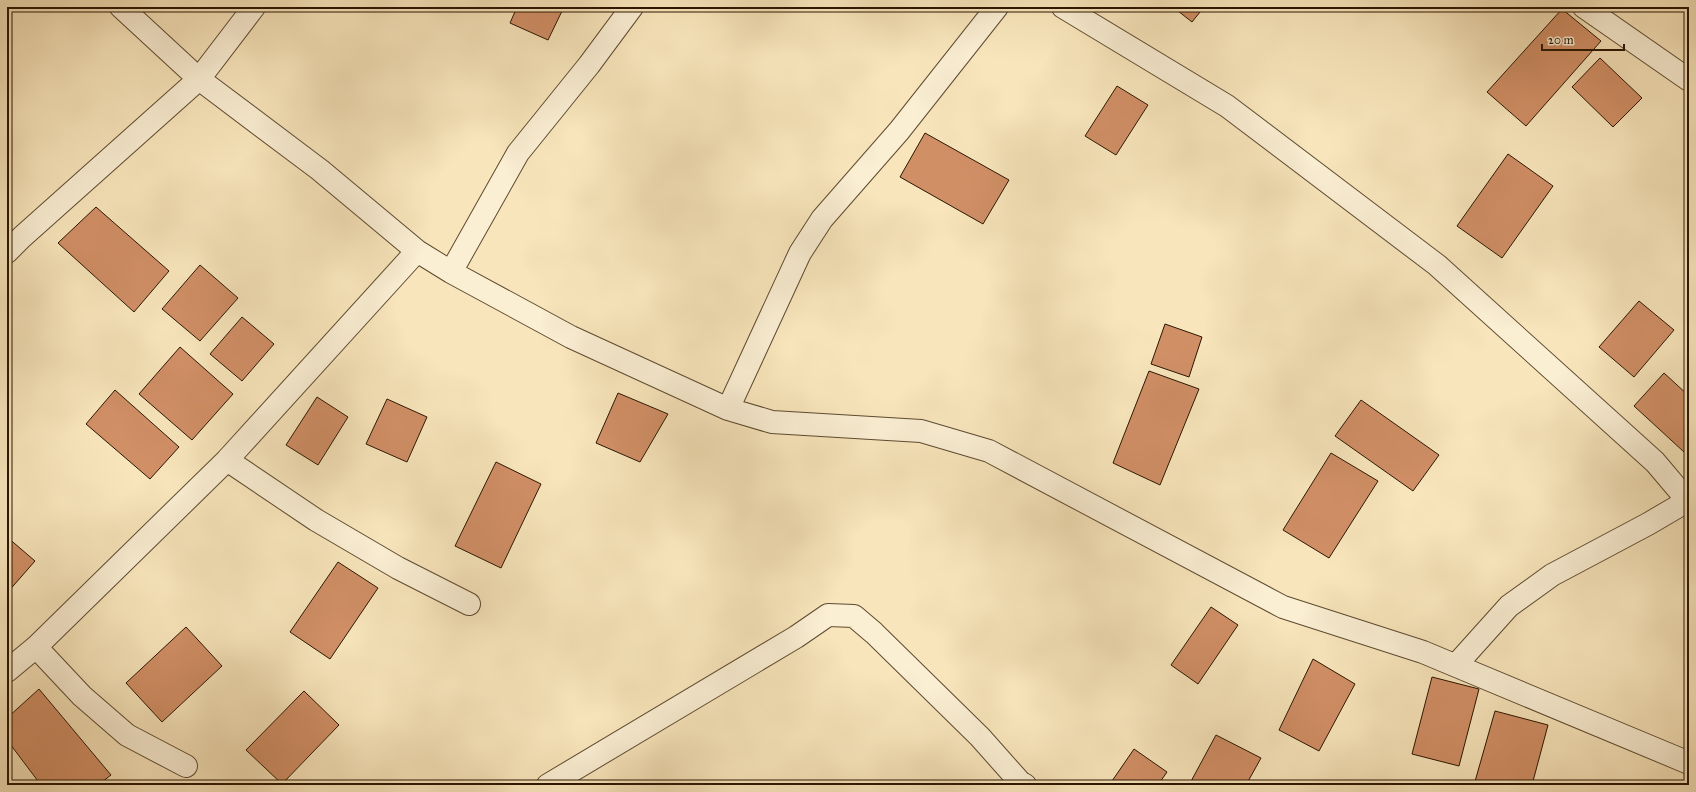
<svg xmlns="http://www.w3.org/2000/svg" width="1696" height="792" font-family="'IM FELL Great Primer',serif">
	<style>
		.building { fill: #d18f66; stroke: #2a1602 }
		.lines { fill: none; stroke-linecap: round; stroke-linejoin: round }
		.minor-casing { stroke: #5e4a30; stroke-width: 24 }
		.minor { stroke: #faeed3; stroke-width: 22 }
	</style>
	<rect width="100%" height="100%" fill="#f8e5bb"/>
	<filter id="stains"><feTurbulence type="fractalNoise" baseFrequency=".005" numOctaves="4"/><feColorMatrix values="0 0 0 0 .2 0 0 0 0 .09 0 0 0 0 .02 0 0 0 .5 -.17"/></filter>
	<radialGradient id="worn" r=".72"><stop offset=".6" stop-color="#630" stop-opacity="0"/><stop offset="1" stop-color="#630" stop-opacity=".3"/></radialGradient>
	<path class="building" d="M 517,7 L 558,7 L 563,9 L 548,40 L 510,23 Z
		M 1173,7 L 1204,7 L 1192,22 Z
		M 1562,9 L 1601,41 L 1526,126 L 1487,92 Z
		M 1600,58 L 1642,98 L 1613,127 L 1572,87 Z
		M 1117,86 L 1148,105 L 1116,155 L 1085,136 Z
		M 925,133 L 1009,180 L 983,224 L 900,177 Z
		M 1508,154 L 1553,186 L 1502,258 L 1457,226 Z
		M 96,207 L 169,271 L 134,312 L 58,243 Z
		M 200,265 L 238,298 L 200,341 L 162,309 Z
		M 1639,301 L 1674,330 L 1634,377 L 1599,347 Z
		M 242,317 L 274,344 L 242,381 L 210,354 Z
		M 1165,324 L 1202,337 L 1189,377 L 1151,364 Z
		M 180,347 L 233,394 L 192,440 L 139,394 Z
		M 1149,371 L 1199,389 L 1160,485 L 1113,463 Z
		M 1664,373 L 1689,396 L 1689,447 L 1684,452 L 1634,406 Z
		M 115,390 L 179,447 L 150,479 L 86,424 Z
		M 618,393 L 668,414 L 640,462 L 596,443 Z
		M 317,397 L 348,417 L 318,465 L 286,445 Z
		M 387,399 L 427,417 L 407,462 L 366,444 Z
		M 1361,400 L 1439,455 L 1413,491 L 1335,436 Z
		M 1331,453 L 1378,481 L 1329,558 L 1283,530 Z
		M 496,462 L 541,484 L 501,568 L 455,546 Z
		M 7,537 L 35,561 L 7,593 Z
		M 338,562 L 378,588 L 330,659 L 290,632 Z
		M 1211,607 L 1238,625 L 1198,684 L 1171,665 Z
		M 186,627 L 222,666 L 162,722 L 126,683 Z
		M 1313,659 L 1355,684 L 1319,751 L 1279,730 Z
		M 1432,677 L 1479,689 L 1459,766 L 1412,754 Z
		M 39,689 L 111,775 L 98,785 L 41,785 L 7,740 L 7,718 Z
		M 304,691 L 339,725 L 282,784 L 246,750 Z
		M 1495,711 L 1548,725 L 1532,785 L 1474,785 Z
		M 1216,735 L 1261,758 L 1246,785 L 1189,785 Z
		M 1134,749 L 1167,772 L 1158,785 L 1118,785 L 1112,781 Z"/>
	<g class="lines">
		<defs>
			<path id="minor" d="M 121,7 L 199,79 L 320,170 L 417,251 L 451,272 L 571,337 L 728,409 L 772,422 L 921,431 L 989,451 L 1283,607 L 1423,652 L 1689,763
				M 1063,7 L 1227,106 L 1437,265 L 1655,462 L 1688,501
				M 1584,7 L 1689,80
				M 7,252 L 22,237 L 199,79 L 254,7
				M 451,272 L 518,153 L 589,65 L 632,7
				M 728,409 L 800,253 L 822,219 L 899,131 L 997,7
				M 227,460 L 316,520 L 398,568 L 469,604
				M 36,647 L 82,696 L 127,735 L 186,766
				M 1456,665 L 1509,606 L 1552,575 L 1648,524 L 1689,500
				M 7,671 L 36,647 L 227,460 L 417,251
				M 548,785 L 796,637 L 828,615 L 854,616 L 874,633 L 980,737 L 1020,782 L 1025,785"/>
		</defs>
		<use href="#minor" class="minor-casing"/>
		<use href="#minor" class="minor"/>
	</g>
	<rect width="1696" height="792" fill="none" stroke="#f8e5bb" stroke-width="24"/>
	<rect x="8" y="8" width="1680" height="776" fill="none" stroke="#2a1602" stroke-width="2"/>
	<rect x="12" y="12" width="1672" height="768" fill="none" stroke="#2a1602"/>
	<path d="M1542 44v6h82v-6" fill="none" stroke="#2a1602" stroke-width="2"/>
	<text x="1548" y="44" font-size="12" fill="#2a1602" stroke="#faeed3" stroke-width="3" paint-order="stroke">20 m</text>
	<rect width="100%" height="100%" filter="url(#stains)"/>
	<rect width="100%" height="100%" fill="url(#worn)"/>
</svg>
